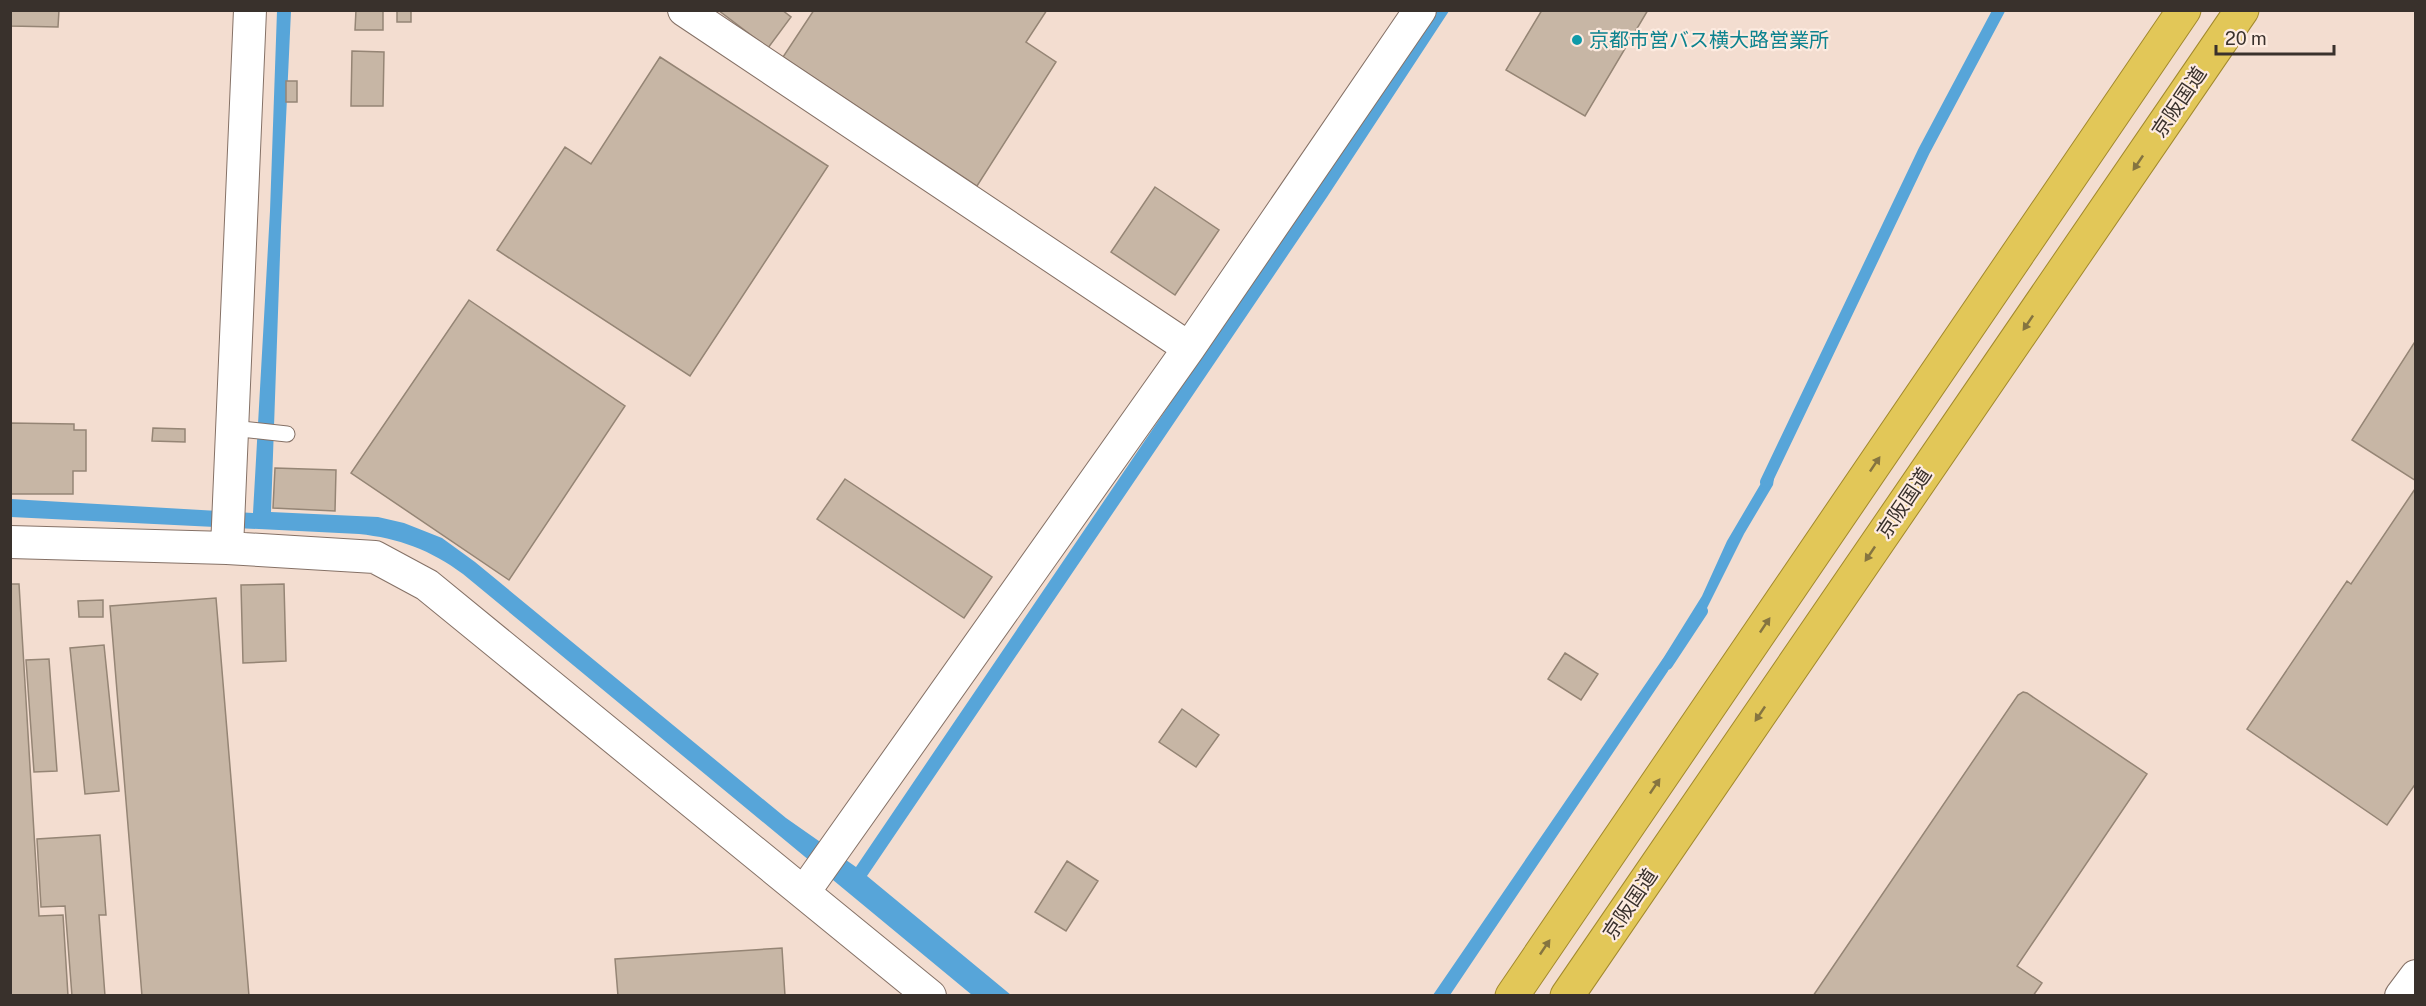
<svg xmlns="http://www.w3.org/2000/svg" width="2426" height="1006" font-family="'Public Sans','Noto Sans JP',sans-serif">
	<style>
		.water { fill: #57a5d9 }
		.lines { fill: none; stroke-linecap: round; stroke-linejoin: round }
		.stream { stroke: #57a5d9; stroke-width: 12 }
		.building { fill: #c7b6a5; stroke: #958575; stroke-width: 1.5 }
		.service-casing { stroke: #857166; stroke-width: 17 }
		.minor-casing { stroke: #857166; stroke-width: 34 }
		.trunk-casing { stroke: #a2892d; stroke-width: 35 }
		.service { stroke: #fff; stroke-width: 15 }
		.minor { stroke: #fff; stroke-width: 32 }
		.trunk { stroke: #e2c758; stroke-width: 33 }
		.oneway { fill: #857440 }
		.culture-dot { fill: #0f9aa8; stroke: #fdebe0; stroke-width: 2 }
		.labels { text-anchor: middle; stroke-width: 4.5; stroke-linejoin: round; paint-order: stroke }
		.culture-label { font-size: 20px; fill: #0d838f; stroke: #fdebe0; text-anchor: start }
		.street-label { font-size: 20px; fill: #39312c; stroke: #fdebe0 }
	</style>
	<rect width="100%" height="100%" fill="#f3ddd0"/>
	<path class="water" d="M 277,11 L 291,11 L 281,227 L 271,512 L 378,517 L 404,523 L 442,538 L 475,562 L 786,818 L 856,867 L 1436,11 L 1449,11 L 1327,197 L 867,876 L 1011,995 L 972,995 L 463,574 C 431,550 398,538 359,534 L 11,517 L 11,499 L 253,513 L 270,211 Z
		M 1770,468 L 1775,472 L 1773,485 L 1744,534 L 1707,608 L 1678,645 L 1668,671 L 1450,995 L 1433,995 L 1664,657 L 1702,596 L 1727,541 Z"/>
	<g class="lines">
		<path class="stream" d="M 1766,482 L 1924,151 L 1999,10
			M 1667,664 L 1702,611"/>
	</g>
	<path class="building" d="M 10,10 L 59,10 L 58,27 L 10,26 Z
		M 356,10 L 383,10 L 383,30 L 355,30 Z
		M 397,10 L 411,10 L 411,22 L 397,22 Z
		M 718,10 L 782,10 L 791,17 L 768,48 Z
		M 814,10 L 1047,10 L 1026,42 L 1056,62 L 977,186 L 783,57 Z
		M 1542,10 L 1648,10 L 1585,116 L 1506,70 Z
		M 352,51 L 384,52 L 383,106 L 351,106 Z
		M 660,57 L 828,166 L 690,376 L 497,250 L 565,147 L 591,164 Z
		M 286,81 L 297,81 L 297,102 L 286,102 Z
		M 1155,187 L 1219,230 L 1175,295 L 1111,252 Z
		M 469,300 L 625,406 L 509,580 L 351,473 Z
		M 2416,340 L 2416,481 L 2352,440 Z
		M 10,423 L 74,424 L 74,430 L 86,430 L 86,471 L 73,471 L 73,494 L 10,494 Z
		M 153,428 L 185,429 L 185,442 L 152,441 Z
		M 275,468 L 336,470 L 335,511 L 273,508 Z
		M 845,479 L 992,577 L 964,618 L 817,519 Z
		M 2415,489 L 2416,783 L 2387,825 L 2247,729 L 2347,581 L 2351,584 Z
		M 10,584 L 19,584 L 39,916 L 63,915 L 68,996 L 10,996 Z
		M 284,584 L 286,661 L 243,663 L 241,585 Z
		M 216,598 L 249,996 L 142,996 L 110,606 Z
		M 103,600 L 103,617 L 79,617 L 78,601 Z
		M 104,645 L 119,791 L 85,794 L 70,648 Z
		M 1565,653 L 1598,674 L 1581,700 L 1548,679 Z
		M 49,659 L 57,771 L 34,772 L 26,660 Z
		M 2023,692 L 2027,693 L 2147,774 L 2017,966 L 2042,983 L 2033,996 L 1813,996 L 2018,695 Z
		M 1182,709 L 1219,735 L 1196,767 L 1159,742 Z
		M 100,835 L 106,915 L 99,915 L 105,996 L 72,996 L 65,906 L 41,907 L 37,839 Z
		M 1067,861 L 1098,881 L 1066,931 L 1035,912 Z
		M 782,948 L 785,996 L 618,996 L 615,959 Z"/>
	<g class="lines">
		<defs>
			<path id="service" d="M 232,428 L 287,434"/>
			<path id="minor" d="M 684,10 L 1189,348
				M 10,542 L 227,548 L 375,557 L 427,585 L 930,996
				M 227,548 L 250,10
				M 804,892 L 1189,348 L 1420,10
				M 2401,996 L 2416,976"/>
			<path id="trunk" d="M 1512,996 L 2184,10
				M 1567,996 L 2242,10"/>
		</defs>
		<use href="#service" class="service-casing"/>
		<use href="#minor" class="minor-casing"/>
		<use href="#trunk" class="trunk-casing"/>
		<use href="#service" class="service"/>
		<use href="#minor" class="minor"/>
		<use href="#trunk" class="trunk"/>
	</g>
	<defs><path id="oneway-solid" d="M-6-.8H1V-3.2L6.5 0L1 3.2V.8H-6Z" transform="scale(1.5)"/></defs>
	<g class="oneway">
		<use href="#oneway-solid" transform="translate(2138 163) rotate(124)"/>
		<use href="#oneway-solid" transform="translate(2028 323) rotate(124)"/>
		<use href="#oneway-solid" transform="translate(1875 464) rotate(-56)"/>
		<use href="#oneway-solid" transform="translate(1870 554) rotate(124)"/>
		<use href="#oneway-solid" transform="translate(1765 625) rotate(-56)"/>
		<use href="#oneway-solid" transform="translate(1760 714) rotate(124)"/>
		<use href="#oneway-solid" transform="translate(1655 786) rotate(-56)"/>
		<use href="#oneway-solid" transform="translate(1545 947) rotate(-56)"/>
	</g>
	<circle class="culture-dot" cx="1577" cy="40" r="6"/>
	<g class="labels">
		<g class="culture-label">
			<text x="1589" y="47">京都市営バス横大路営業所</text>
		</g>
		<g class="street-label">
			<text transform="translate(2179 102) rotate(-56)" y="7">京阪国道</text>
			<text transform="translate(1904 503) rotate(-56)" y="7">京阪国道</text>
			<text transform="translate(1630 904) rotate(-56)" y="7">京阪国道</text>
		</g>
	</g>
	<rect width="2426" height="1006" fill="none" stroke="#39312c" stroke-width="24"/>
	<path d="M2216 45v9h118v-9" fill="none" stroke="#39312c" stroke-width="3"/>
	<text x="2225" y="45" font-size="18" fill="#39312c" stroke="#fdebe0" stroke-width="4.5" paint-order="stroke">20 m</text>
</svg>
